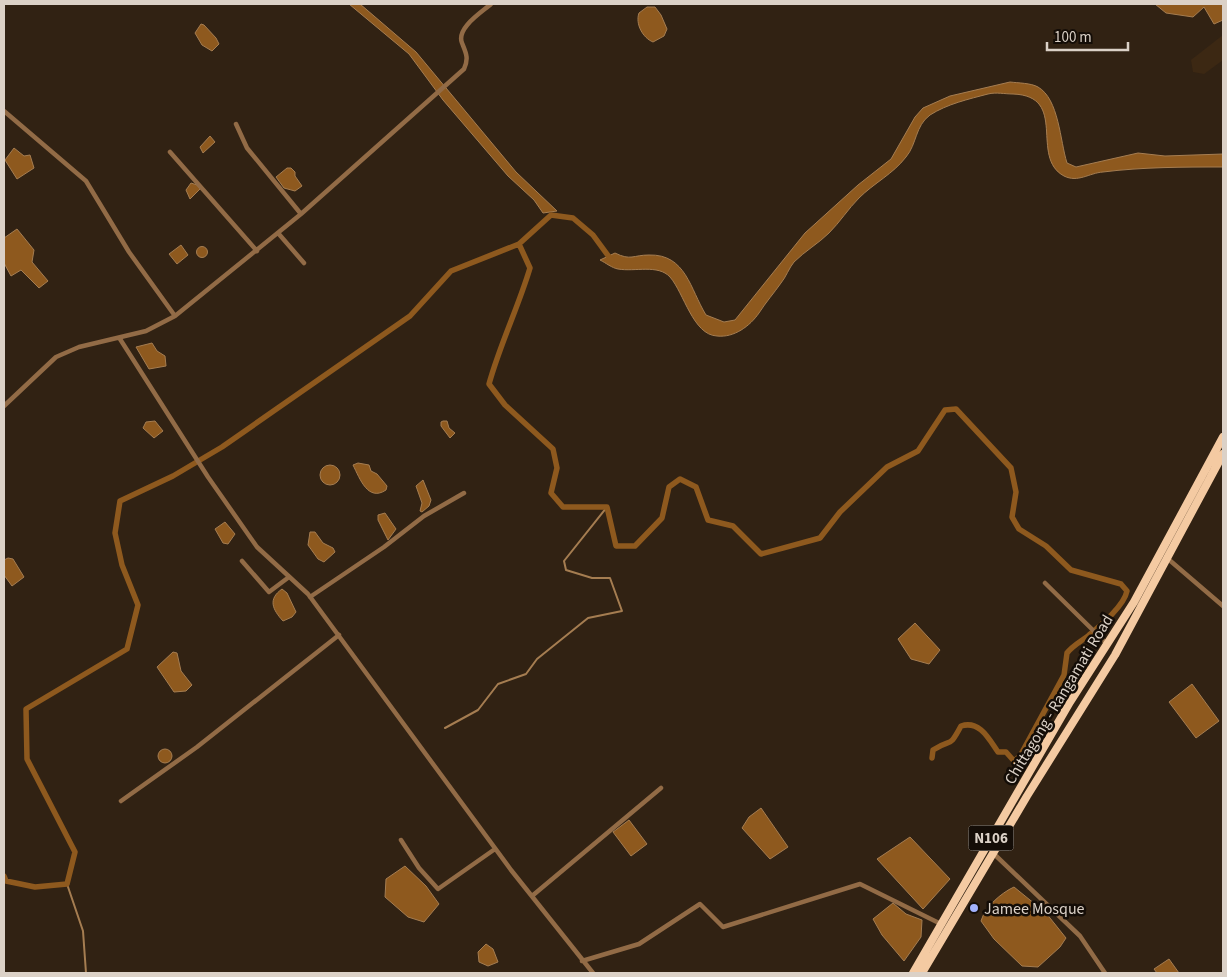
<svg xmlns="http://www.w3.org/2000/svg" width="1227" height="977" font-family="'Source Sans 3',sans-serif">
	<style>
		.built { fill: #3c2813 }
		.water { fill: #8e591e; stroke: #a57d51 }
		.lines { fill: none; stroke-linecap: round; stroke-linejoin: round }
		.stream { stroke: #a57d51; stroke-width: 2 }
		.canal { stroke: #8e591e; stroke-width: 5.5 }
		.minor { stroke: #926b46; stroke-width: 4.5 }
		.trunk { stroke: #f4caa2; stroke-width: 8 }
		.poi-dot { fill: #a2b2fd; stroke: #140d07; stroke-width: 2 }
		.labels { text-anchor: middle; stroke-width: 5; stroke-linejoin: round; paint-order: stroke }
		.shield { fill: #140d07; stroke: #9f968d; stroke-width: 1 }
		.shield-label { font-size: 15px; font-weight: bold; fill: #dbd1c7 }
		.street-label { font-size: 16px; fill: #dbd1c7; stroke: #140d07 }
		.poi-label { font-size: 16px; fill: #dbd1c7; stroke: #140d07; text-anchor: start }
	</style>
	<rect width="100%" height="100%" fill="#312213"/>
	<path class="built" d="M 1223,35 L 1223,60 L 1204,74 L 1193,72 L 1191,60 Z"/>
	<path class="water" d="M 349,4 L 360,4 L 416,52 L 516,172 L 557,211 L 543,213 L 534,200 L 508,176 L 443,100 L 409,54 Z
		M 1155,4 L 1223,4 L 1223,20 L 1214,24 L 1204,7 L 1193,17 L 1166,13 Z
		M 647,7 L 655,7 L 661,15 L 667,29 L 664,36 L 653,42 C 643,38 635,24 639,13 Z
		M 201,24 L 204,25 L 216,38 L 219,44 L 212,51 L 202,45 L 195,33 Z
		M 1010,82 C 1018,83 1031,83 1038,87 C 1059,99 1060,141 1067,163 L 1076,167 L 1138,153 L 1165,156 L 1223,154 L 1223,167 C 1183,167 1143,167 1103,172 C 1089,173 1078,183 1064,176 C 1029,157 1069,96 1013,94 C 1005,94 996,92 988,94 C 969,99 947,104 930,115 C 915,126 917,144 906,157 C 893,174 874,183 859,198 C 848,209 840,222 829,233 C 819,243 805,251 794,262 C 789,268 786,277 781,283 C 774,293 766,302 759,313 C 750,326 734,338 717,336 C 693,335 684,293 670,277 C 658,264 635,272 618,269 C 612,268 606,263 600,260 L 615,253 C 631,261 633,255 649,255 C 686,254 690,289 706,315 L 724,322 L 735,320 L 805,233 L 858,185 L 891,159 L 915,117 L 923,108 L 950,96 Z
		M 210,136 L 215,142 L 203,153 L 200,147 Z
		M 14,148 L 24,156 L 30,155 L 34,168 L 17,179 L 5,160 Z
		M 287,168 L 291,168 L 295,172 L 295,176 L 302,186 L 295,191 L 284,188 L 276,177 Z
		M 191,183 L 197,185 L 200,189 L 190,199 L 186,190 Z
		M 17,229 L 34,250 L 32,262 L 48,281 L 39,288 L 21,270 L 11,276 L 4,263 L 4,238 Z
		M 181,245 L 188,255 L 177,264 L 169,254 Z
		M196.5 252a5.5 5.5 0 1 1 11 0a5.5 5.5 0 1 1-11 0Z
		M 152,343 L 157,351 L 165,356 L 166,366 L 149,369 L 136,347 Z
		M 155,421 L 163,431 L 154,438 L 143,428 L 146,422 Z
		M 443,421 L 447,421 L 449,428 L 455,433 L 450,438 L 441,426 L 441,422 Z
		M 358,463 L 369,465 L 371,471 L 377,474 L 387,486 L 386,490 C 368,502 360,479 353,465 Z
		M320 475a10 10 0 1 1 20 0a10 10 0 1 1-20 0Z
		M 423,480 L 431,500 L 429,506 L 422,512 L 420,511 L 422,503 L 416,486 Z
		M 385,513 L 396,529 L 388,540 L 378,520 L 378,515 Z
		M 225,522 L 235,534 L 228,544 L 223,543 L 215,529 Z
		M 310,532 L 315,532 L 323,543 L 333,548 L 335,552 L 324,562 L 318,559 L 308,545 Z
		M 8,558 L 13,559 L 24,577 L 12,586 L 4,575 L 4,560 Z
		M 282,589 L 287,593 L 296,612 L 292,617 L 283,621 C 272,609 268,599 282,589 Z
		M 915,623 L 940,650 L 929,664 L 911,659 L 898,639 Z
		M 173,652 L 177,653 L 181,671 L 192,685 L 186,691 L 174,692 L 157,667 Z
		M 1192,684 L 1219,721 L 1196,738 L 1169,702 Z
		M158 756a7 7 0 1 1 14 0a7 7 0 1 1-14 0Z
		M 761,808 L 788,847 L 770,859 L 742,828 L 749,817 Z
		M 629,820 L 647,844 L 631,856 L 613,832 Z
		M 910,837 L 950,879 L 923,909 L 877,859 Z
		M 405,866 L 426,886 L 439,904 L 424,922 L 408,917 L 385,897 L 386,879 Z
		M 1014,887 L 1046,913 L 1066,938 L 1060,947 L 1038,967 L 1022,966 L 994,939 L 981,921 C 985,907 1001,893 1014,887 Z
		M 893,903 L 906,914 L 922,920 L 921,937 L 904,961 L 882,935 L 873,919 Z
		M 486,944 L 493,949 L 498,962 L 488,966 L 479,962 L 478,952 Z
		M 1169,959 L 1179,973 L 1157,973 L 1154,969 Z"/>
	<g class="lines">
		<path class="stream" d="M 445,728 L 478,710 L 498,684 L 526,674 L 537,659 L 588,618 L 622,611 L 610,578 L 592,578 L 566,570 L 564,561 L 607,507
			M 67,884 L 83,931 L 86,973"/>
		<path class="canal" d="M 519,244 L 530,268 C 518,308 500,344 489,384 L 505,405 L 553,449 L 557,468 L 551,493 L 563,507 L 607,507 L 616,546 L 635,546 L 662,518 L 669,487 L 680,479 L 696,487 L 708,520 L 733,526 L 761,554 L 820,538 L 840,512 L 887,467 L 918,451 L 945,410 L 956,409 L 1011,468 L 1016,492 L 1012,517 L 1019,529 L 1046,546 L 1071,570 L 1121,584 L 1127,591 C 1124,606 1101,625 1089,635 C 1082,641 1073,645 1067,653 L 1064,675 L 1020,756 L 1014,761 L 1006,752 L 998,752 C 989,739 980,720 961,726 C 948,750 953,737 933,750 L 932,758
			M 4,876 L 6,881 L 35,887 L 67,884 L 75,852 L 27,759 L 26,709 L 127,649 L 138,605 L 122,565 L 115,533 L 120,501 L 173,476 L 222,447 L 410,316 L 451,271 L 519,244 L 551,215 L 573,218 L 593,235 L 612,261"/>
		<path class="minor" d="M 4,111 L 86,181 L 129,252 L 175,316
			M 236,124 L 247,148 L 301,214
			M 170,152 L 257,251
			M 278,233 L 304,263
			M 120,339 L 208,477 L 257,547 L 308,594 L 511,870 L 593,973
			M 4,406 L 56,357 L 79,347 L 146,331 L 175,316 L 301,214 L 464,69 C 469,58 466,53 462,43 C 456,28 482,12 491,4
			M 1167,558 L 1223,606
			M 242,561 L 269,592 L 289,577
			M 1045,583 L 1106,643
			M 310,597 L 384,547 L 424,516 L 464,493
			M 121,801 L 197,747 L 339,635
			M 401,840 L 419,868 L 438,889 L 495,849
			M 993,853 L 1080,936 L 1105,973
			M 532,896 L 661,788
			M 582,961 L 639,944 L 700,904 L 723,927 L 860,884 L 941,924"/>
		<path class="trunk" d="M 913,973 L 1070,702 L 1134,602 L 1223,437
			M 922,973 L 1027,796 L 1115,655 L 1223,454"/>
	</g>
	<circle class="poi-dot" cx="974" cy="908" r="5"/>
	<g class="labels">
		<rect class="shield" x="968.5" y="825.5" width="45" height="25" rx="4"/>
		<g class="shield-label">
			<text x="991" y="843">N106</text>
		</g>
		<g class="street-label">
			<text transform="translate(1058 699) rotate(-59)" y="6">Chittagong - Rangamati Road</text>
		</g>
		<g class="poi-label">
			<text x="984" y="914">Jamee Mosque</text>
		</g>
	</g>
	<rect width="1227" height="977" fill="none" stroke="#dbd1c7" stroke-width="10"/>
	<path d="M1047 42v8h81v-8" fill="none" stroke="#dbd1c7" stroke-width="2.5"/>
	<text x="1054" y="42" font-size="15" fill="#dbd1c7" stroke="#140d07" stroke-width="4" paint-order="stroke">100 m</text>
</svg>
